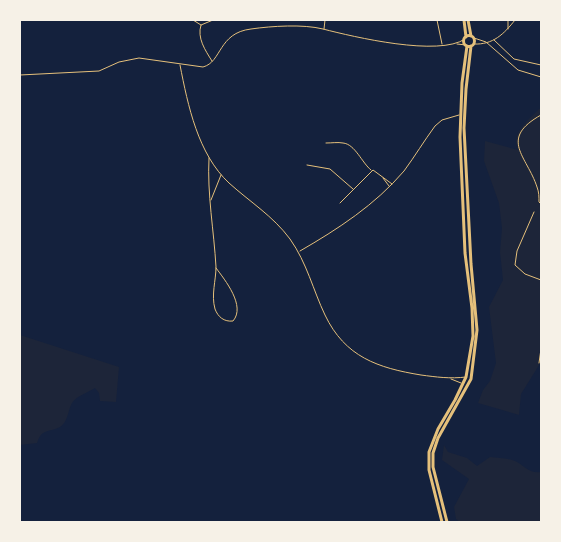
<svg xmlns="http://www.w3.org/2000/svg" width="561" height="542" font-family="Commissioner,sans-serif">
	<style>
		.green { fill: #1d2539 }
		.lines { fill: none; stroke-linecap: round; stroke-linejoin: round }
		.minor { stroke: #e5c07b; stroke-width: 1 }
		.trunk { stroke: #e5c07b; stroke-width: 3 }
	</style>
	<rect width="100%" height="100%" fill="#14213d"/>
	<path class="green" d="M 539,109 L 541,109 L 541,362 L 521,394 L 519,415 L 478,403 L 483,390 L 490,381 L 496,363 L 489,307 L 503,280 L 500,252 L 502,228 L 499,203 L 484,161 L 485,141 L 518,150 C 511,132 528,121 539,109 Z
		M 20,335 L 119,367 L 116,402 L 100,401 L 99,393 L 95,388 C 89,392 76,396 72,403 C 68,410 68,422 60,427 C 48,433 42,428 37,443 L 20,445 Z
		M 444,445 L 448,452 L 467,458 L 477,466 L 490,457 C 498,458 508,458 515,461 C 524,465 529,474 541,472 L 541,522 L 460,522 L 456,519 L 454,507 L 469,479 L 442,460 Z"/>
	<g class="lines">
		<path class="minor" d="M 193,20 L 201,25
			M 437,20 L 442,44
			M 324,29 L 325,20
			M 508,29 L 508,20
			M 474,38 L 486,42 L 518,70 L 541,77
			M 494,40 L 514,59 L 541,65
			M 457,44 L 466,45
			M 474,44 C 493,45 504,34 515,20
			M 212,61 C 205,50 197,38 201,25 L 213,20
			M 180,65 C 188,106 198,154 229,183 C 250,202 273,216 290,239 C 307,263 313,290 325,315 C 345,357 378,368 421,375 C 436,377 450,379 466,377
			M 20,75 L 99,71 L 119,62 L 139,58 L 203,67 C 222,62 218,33 251,29 C 272,26 303,24 323,29 C 354,37 439,57 465,39
			M 541,115 C 498,139 527,156 537,187 C 539,192 539,197 539,202 L 541,204
			M 326,143 C 332,143 338,142 343,143 C 355,144 362,163 371,170
			M 209,158 C 207,194 214,231 216,267 C 216,280 211,295 215,309 C 218,317 224,322 233,321 C 246,306 225,280 216,268
			M 307,165 L 330,169 L 353,189
			M 383,178 L 389,186
			M 211,200 L 221,175
			M 340,203 L 373,170 L 392,184
			M 534,212 L 517,251 L 515,265 L 525,274 L 541,280
			M 300,251 C 338,229 375,205 404,171 C 415,156 424,141 435,126 L 442,120 L 459,115
			M 539,363 L 541,349
			M 451,379 L 461,383"/>
		<path class="trunk" d="M 464,20 L 466,37
			M 468,20 L 471,36
			M463.5 41a5.5 5.5 0 1 1 11 0a5.5 5.5 0 1 1-11 0Z
			M 442,522 L 429,470 L 429,452 L 438,429 L 455,400 L 466,377 L 473,336 L 472,308 L 465,253 L 460,137 L 462,83 L 467,46
			M 447,522 L 433,467 L 433,453 L 438,438 L 471,379 L 477,330 L 471,264 L 464,128 L 466,89 L 471,46"/>
	</g>
	<rect width="561" height="542" fill="none" stroke="#f6f1e7" stroke-width="42"/>
</svg>
